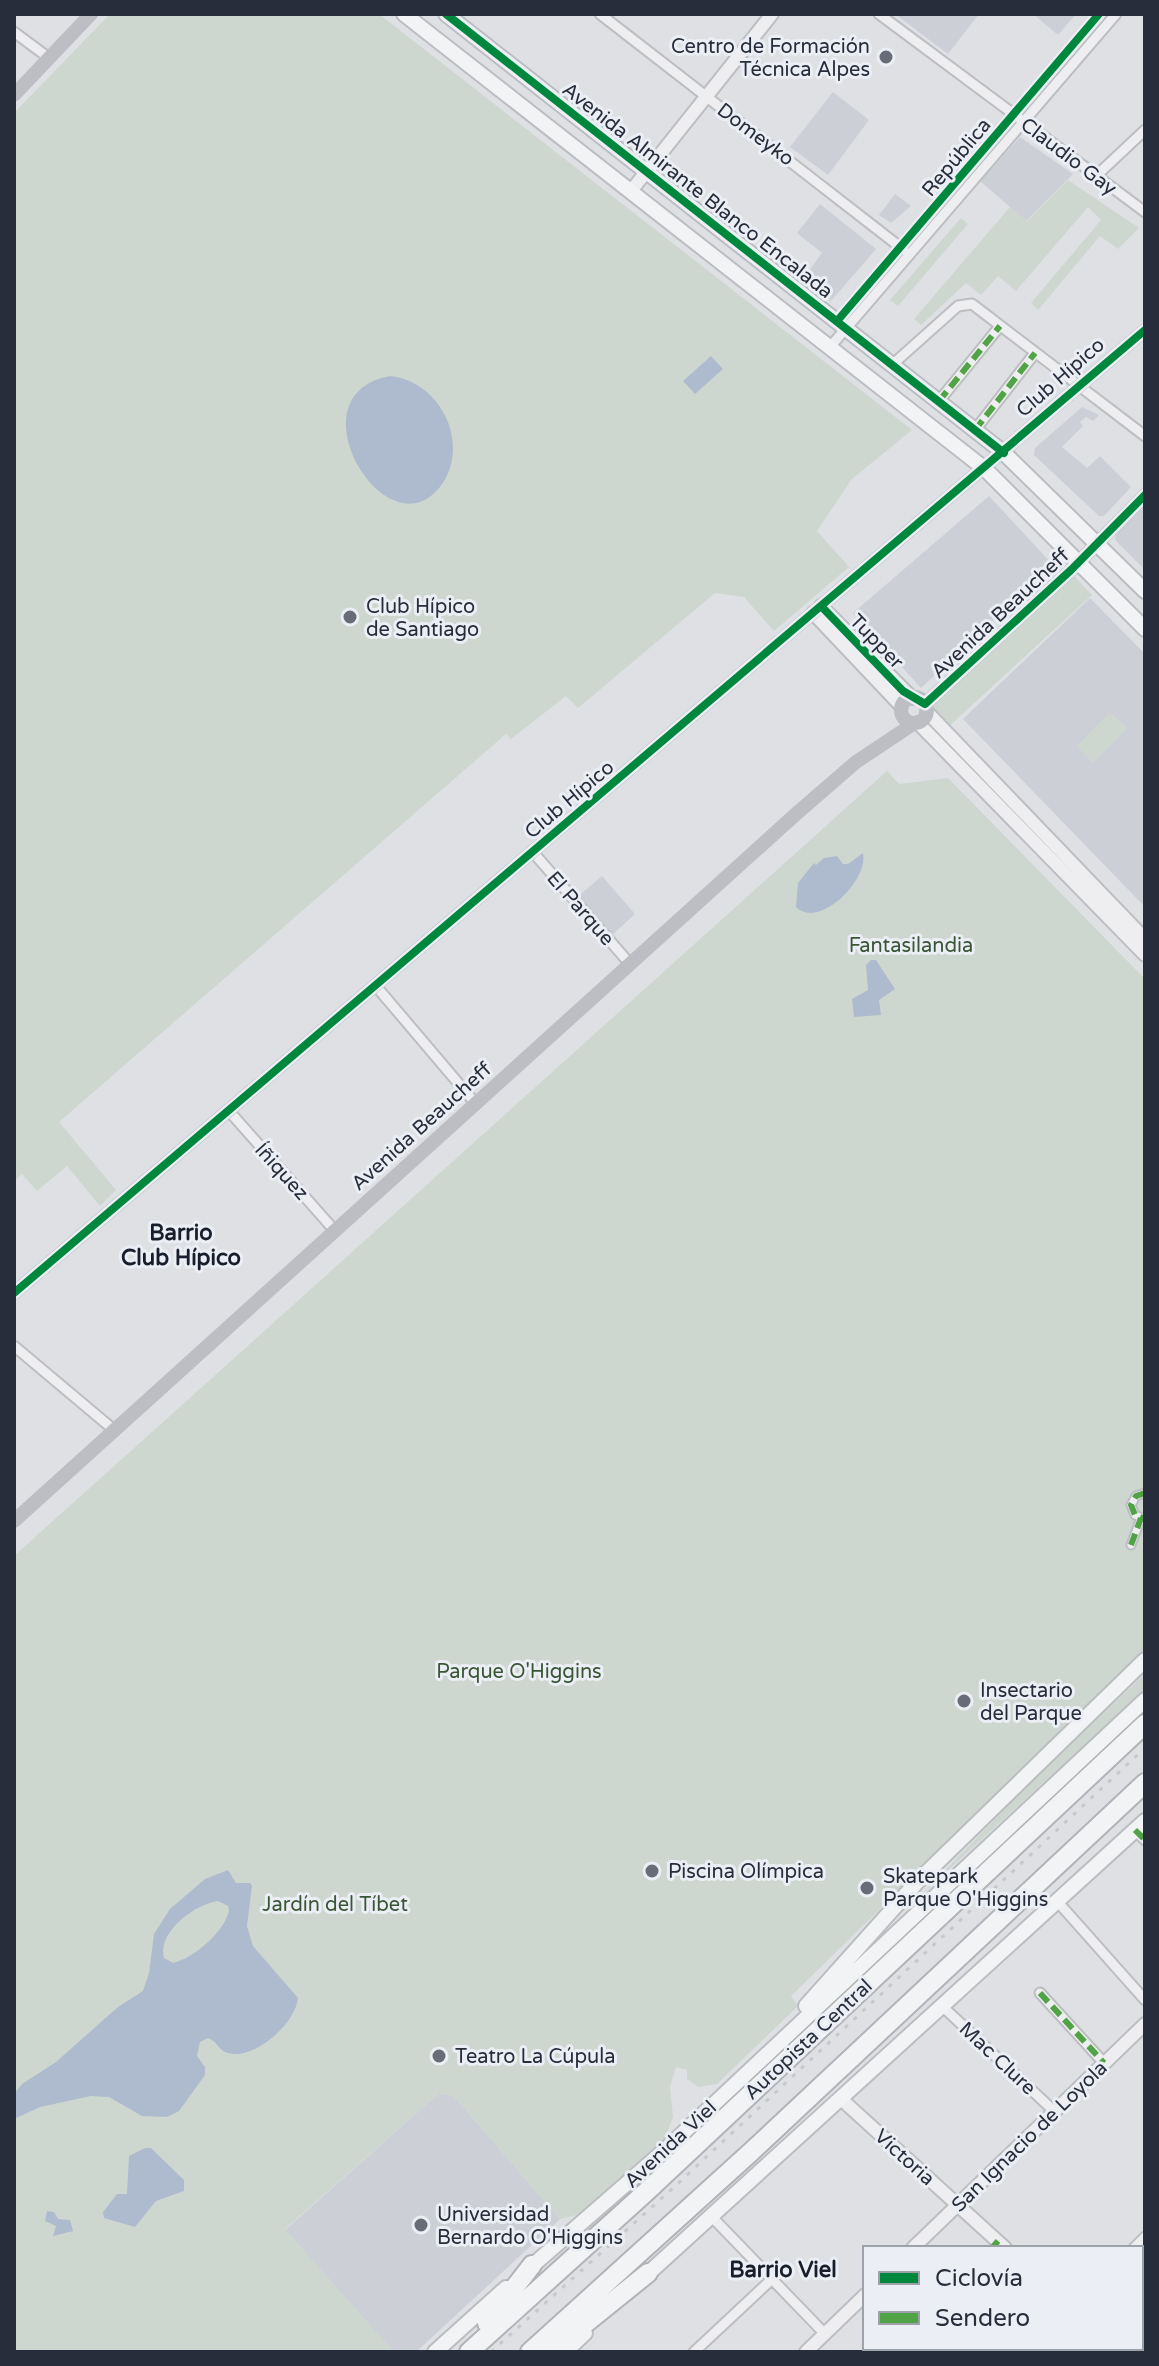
<svg xmlns="http://www.w3.org/2000/svg" width="1159" height="2366" font-family="'Varela Round',sans-serif">
	<style>
		.built { fill: #cdcfd7 }
		.green { fill: #ced7cf }
		.water { fill: #aebbce; fill-rule: evenodd }
		.lines { fill: none; stroke-linecap: round; stroke-linejoin: round }
		.pedestrian-casing { stroke: #bcbec2; stroke-width: 11 }
		.minor-casing { stroke: #bcbec2; stroke-width: 13 }
		.tertiary-casing { stroke: #bcbec2; stroke-width: 16 }
		.primary-casing { stroke: #bbbdc1; stroke-width: 18 }
		.motorway-casing { stroke: #b1b3b8; stroke-width: 22 }
		.pedestrian { stroke: #eeeef0; stroke-width: 7 }
		.minor { stroke: #eeeef0; stroke-width: 9 }
		.tertiary { stroke: #eeeef0; stroke-width: 12 }
		.secondary { stroke: #bcbec3; stroke-width: 14 }
		.primary { stroke: #f2f3f4; stroke-width: 14 }
		.motorway { stroke: #f2f3f4; stroke-width: 18 }
		.rail { stroke: #c7c8cb; stroke-width: 3; stroke-dasharray: 4 8; stroke-linecap: butt }
		.quiet { stroke: #51a445; stroke-width: 6; stroke-dasharray: 12 6; stroke-linecap: butt }
		.cycleway-casing { stroke: #ebeef4; stroke-width: 13 }
		.cycleway { stroke: #00873e; stroke-width: 8 }
		.poi-dot { fill: #676c76; stroke: #ebeef4; stroke-width: 3 }
		.labels { text-anchor: middle; stroke-width: 6; stroke-linejoin: round; paint-order: stroke }
		.poi-label { font-size: 20px; fill: #272d3b; stroke: #ebeef4; text-anchor: start }
		.street-label { font-size: 20px; fill: #272d3b; stroke: #ebeef4 }
		.park-label { font-size: 20px; fill: #395635; stroke: #ebeef4 }
		.neighbourhood-label { font-size: 22px; font-weight: bold; fill: #191e2c; stroke: #ebeef4 }
	</style>
	<rect width="100%" height="100%" fill="#dee0e4"/>
	<path class="built" d="M 895,14 L 979,14 L 948,54 Z
		M 1033,14 L 1076,14 L 1058,35 Z
		M 833,92 L 869,120 L 828,175 L 790,147 Z
		M 1020,137 L 1073,174 L 1026,221 L 980,181 Z
		M 895,194 L 911,206 L 891,223 L 879,215 Z
		M 820,204 L 876,249 L 831,301 L 803,279 L 822,253 L 797,233 Z
		M 1082,407 L 1099,415 L 1093,421 L 1086,417 L 1080,422 L 1083,426 L 1062,447 L 1087,468 L 1100,456 L 1131,487 L 1104,516 L 1099,516 L 1034,455 L 1035,448 Z
		M 989,496 L 1053,565 L 921,688 L 853,613 Z
		M 1145,505 L 1145,570 L 1115,540 L 1116,533 Z
		M 1090,598 L 1145,654 L 1145,907 L 963,719 Z
		M 602,876 L 635,914 L 610,937 L 576,898 Z
		M 438,2094 L 453,2095 L 560,2219 L 416,2352 L 394,2352 L 284,2231 Z"/>
	<path class="green" d="M 110,14 L 379,14 L 912,430 L 852,479 L 817,531 L 849,567 L 774,631 L 744,597 L 715,593 L 578,708 L 566,696 L 511,739 L 506,734 L 59,1122 L 116,1190 L 100,1206 L 67,1166 L 37,1191 L 22,1174 L 14,1181 L 14,113 Z
		M 1068,180 L 1139,228 L 1118,249 L 1100,236 L 1038,310 L 1031,303 L 1101,220 L 1088,207 L 1016,291 L 998,276 L 981,295 L 966,283 L 921,325 L 914,319 L 1010,207 L 1027,221 Z
		M 961,218 L 968,224 L 898,306 L 890,300 Z
		M 1073,575 L 1092,595 L 947,728 L 933,712 L 933,706 Z
		M 1110,712 L 1127,728 L 1093,763 L 1077,746 Z
		M 887,771 L 899,784 L 948,778 L 1145,979 L 1145,1650 L 791,1996 L 798,2006 L 717,2084 L 698,2087 L 687,2079 L 687,2070 L 676,2067 L 670,2087 L 673,2117 L 665,2138 L 577,2215 L 560,2219 L 453,2095 L 438,2094 L 285,2229 L 394,2352 L 14,2352 L 14,1556 Z
		M 1145,1674 L 1145,1689 L 919,1897 L 1032,1781 Z"/>
	<path class="water" d="M 711,356 L 723,369 L 695,394 L 683,381 Z
		M 390,376 C 441,381 472,445 440,487 C 386,555 289,394 390,376 Z
		M 863,853 C 869,881 818,930 796,907 L 798,883 L 814,863 L 816,865 L 824,858 L 837,856 L 843,864 L 848,864 Z
		M 871,960 L 876,960 L 895,989 L 879,1000 L 881,1015 L 854,1017 L 852,999 L 868,990 L 866,965 Z
		M 228,1870 L 236,1883 L 250,1883 L 252,1886 L 247,1926 L 253,1946 L 298,1998 C 296,2023 254,2061 228,2053 C 219,2051 217,2041 208,2038 L 200,2042 L 197,2056 L 205,2067 L 205,2075 L 179,2111 L 167,2117 L 142,2116 L 109,2097 L 91,2096 L 40,2107 L 14,2119 L 14,2094 L 22,2084 L 56,2062 L 118,2007 L 143,1991 L 149,1973 L 154,1934 L 170,1909 L 205,1879 ZM 218,1901 L 228,1906 L 229,1911 C 224,1932 194,1958 173,1963 L 164,1958 C 157,1932 195,1904 218,1901 Z
		M 145,2148 L 151,2148 L 184,2180 L 184,2191 L 156,2201 L 135,2227 L 104,2218 L 103,2212 L 117,2194 L 127,2194 L 129,2156 Z
		M 47,2211 L 54,2212 L 58,2219 L 70,2220 L 73,2231 L 53,2236 L 56,2226 L 45,2221 Z"/>
	<g class="lines">
		<defs>
			<path id="pedestrian" d="M 1145,1493 L 1136,1496 L 1131,1505 L 1135,1515 L 1145,1519
				M 1131,1545 L 1141,1518"/>
			<path id="minor" d="M 600,14 L 904,250
				M 879,14 L 1145,212
				M 14,32 L 49,58
				M 1096,176 L 1145,130
				M 838,320 L 1099,14
				M 830,347 L 1116,14
				M 893,364 L 958,306 L 972,304 L 1145,436
				M 939,401 L 1000,326
				M 975,430 L 1035,353
				M 532,851 L 630,964
				M 375,985 L 476,1104
				M 229,1111 L 335,1231
				M 14,1346 L 114,1430
				M 1135,1830 L 1145,1840
				M 1057,1901 L 1145,2000
				M 1040,1993 L 1104,2063
				M 942,2006 L 1055,2112
				M 712,2217 L 825,2334
				M 1134,2248 L 1145,2237
				M 918,2348 L 922,2352
				M 694,2352 L 772,2279
				M 941,2352 L 945,2348
				M 1030,2352 L 1034,2348"/>
			<path id="tertiary" d="M 631,191 L 772,14
				M 821,606 L 912,698
				M 813,613 L 901,706
				M 927,712 L 1145,939
				M 918,723 L 1145,955
				M 840,2098 L 1005,2248
				M 913,2248 L 1145,2024
				M 1115,2348 L 1119,2352
				M 806,2352 L 865,2295"/>
			<path id="primary" d="M 404,14 L 985,469 L 1145,629
				M 446,14 L 1004,453 L 1145,591
				M 806,2006 L 917,1882 L 1145,1660
				M 525,2272 L 665,2150 L 1145,1700
				M 641,2280 L 1145,1821
				M 435,2352 L 506,2288
				M 565,2352 L 585,2333"/>
			<path id="motorway" d="M 487,2323 L 532,2265
				M 469,2352 L 646,2192 L 1145,1724
				M 530,2352 L 752,2151 L 1145,1783
				M 550,2352 L 648,2273"/>
		</defs>
		<use href="#pedestrian" class="pedestrian-casing"/>
		<use href="#minor" class="minor-casing"/>
		<use href="#tertiary" class="tertiary-casing"/>
		<use href="#primary" class="primary-casing"/>
		<use href="#motorway" class="motorway-casing"/>
		<use href="#pedestrian" class="pedestrian"/>
		<use href="#minor" class="minor"/>
		<use href="#tertiary" class="tertiary"/>
		<path class="secondary" d="M 14,95 L 91,14
			M901 710a13 13 0 1 1 26 0a13 13 0 1 1-26 0Z
			M 925,704 L 1071,570 L 1145,495
			M 14,1293 L 1145,330
			M 14,1521 L 796,814 L 856,762 L 913,724"/>
		<use href="#primary" class="primary"/>
		<use href="#motorway" class="motorway"/>
		<path class="rail" d="M 491,2352 L 672,2189 L 1145,1748"/>
		<path class="quiet" d="M 939,401 L 1000,326
			M 975,430 L 1035,353
			M 1145,1493 L 1136,1496 L 1131,1505 L 1135,1515 L 1145,1519
			M 1131,1545 L 1141,1518
			M 1135,1830 L 1145,1840
			M 1040,1993 L 1104,2063
			M 992,2248 L 998,2241
			M 918,2348 L 922,2352
			M 941,2352 L 945,2348"/>
		<defs>
			<path id="cycleway" d="M 446,14 L 1004,453
				M 838,320 L 1099,14
				M 821,606 L 903,691 L 925,704 L 1071,570 L 1145,495
				M 14,1293 L 1145,330"/>
		</defs>
		<use href="#cycleway" class="cycleway-casing"/>
		<use href="#cycleway" class="cycleway"/>
	</g>
	<g class="poi-dot">
		<circle cx="886" cy="57" r="8"/>
		<circle cx="350" cy="617" r="8"/>
		<circle cx="964" cy="1701" r="8"/>
		<circle cx="652" cy="1871" r="8"/>
		<circle cx="867" cy="1888" r="8"/>
		<circle cx="439" cy="2056" r="8"/>
		<circle cx="421" cy="2225" r="8"/>
	</g>
	<g class="labels">
		<g class="poi-label">
			<text x="870" y="53" text-anchor="end">Centro de Formación<tspan x="870" dy="23">Técnica Alpes</tspan></text>
			<text x="366" y="613">Club Hípico<tspan x="366" dy="23">de Santiago</tspan></text>
			<text x="980" y="1697">Insectario<tspan x="980" dy="23">del Parque</tspan></text>
			<text x="668" y="1878">Piscina Olímpica</text>
			<text x="883" y="1883">Skatepark<tspan x="883" dy="23">Parque O'Higgins</tspan></text>
			<text x="455" y="2063">Teatro La Cúpula</text>
			<text x="437" y="2221">Universidad<tspan x="437" dy="23">Bernardo O'Higgins</tspan></text>
		</g>
		<g class="street-label">
			<text transform="translate(756 134) rotate(37)" y="7">Domeyko</text>
			<text transform="translate(1069 156) rotate(37)" y="7">Claudio Gay</text>
			<text transform="translate(956 157) rotate(-50)" y="7">República</text>
			<text transform="translate(698 190) rotate(38)" y="7">Avenida Almirante Blanco Encalada</text>
			<text transform="translate(1060 377) rotate(-41)" y="7">Club Hípico</text>
			<text transform="translate(1000 613) rotate(-43)" y="7">Avenida Beaucheff</text>
			<text transform="translate(877 641) rotate(46)" y="7">Tupper</text>
			<text transform="translate(569 799) rotate(-40)" y="7">Club Hípico</text>
			<text transform="translate(581 908) rotate(49)" y="7">El Parque</text>
			<text transform="translate(421 1126) rotate(-42)" y="7">Avenida Beaucheff</text>
			<text transform="translate(282 1171) rotate(48)" y="7">Íñiquez</text>
			<text transform="translate(808 2039) rotate(-43)" y="7">Autopista Central</text>
			<text transform="translate(998 2058) rotate(43)" y="7">Mac Clure</text>
			<text transform="translate(1029 2136) rotate(-44)" y="7">San Ignacio de Loyola</text>
			<text transform="translate(670 2144) rotate(-43)" y="7">Avenida Viel</text>
			<text transform="translate(905 2157) rotate(42)" y="7">Victoria</text>
		</g>
		<g class="park-label">
			<text x="911" y="952">Fantasilandia</text>
			<text x="519" y="1678">Parque O'Higgins</text>
			<text x="335" y="1911">Jardín del Tíbet</text>
		</g>
		<g class="neighbourhood-label">
			<text x="181" y="1240">Barrio<tspan x="181" dy="25">Club Hípico</tspan></text>
			<text x="783" y="2277">Barrio Viel</text>
		</g>
	</g>
	<rect width="1159" height="2366" fill="none" stroke="#272d3b" stroke-width="32"/>
	<rect x="863" y="2246" width="280" height="104" fill="#ebeef4" stroke="#9da1aa" stroke-width="2"/>
	<rect x="879" y="2272" width="40" height="12" fill="#00873e" stroke="#9da1aa" stroke-width="2"/>
	<text x="935" y="2286" font-size="24" fill="#272d3b">Ciclovía</text>
	<rect x="879" y="2312" width="40" height="12" fill="#51a445" stroke="#9da1aa" stroke-width="2"/>
	<text x="935" y="2326" font-size="24" fill="#272d3b">Sendero</text>
</svg>
